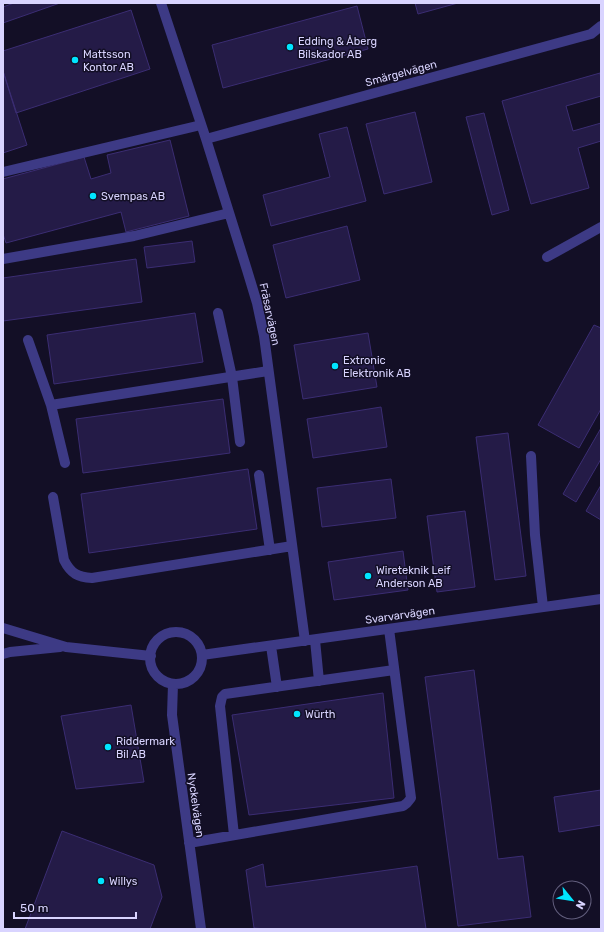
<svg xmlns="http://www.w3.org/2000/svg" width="604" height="932" font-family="Rubik,sans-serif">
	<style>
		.building { fill: #241b47; stroke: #3b2d73 }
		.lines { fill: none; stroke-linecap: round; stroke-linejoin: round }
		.minor { stroke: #3d3a85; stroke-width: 10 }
		.poi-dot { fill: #00e5ff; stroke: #130f26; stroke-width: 1.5 }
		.labels { text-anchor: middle; stroke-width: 3; stroke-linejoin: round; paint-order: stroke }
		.poi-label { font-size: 11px; fill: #d9d4ff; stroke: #130f26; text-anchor: start }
		.street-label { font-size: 11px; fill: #d9d4ff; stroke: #130f26 }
	</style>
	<rect width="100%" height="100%" fill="#130f26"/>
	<path class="building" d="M 14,3 L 60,3 L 3,23 L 3,7 Z
		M 415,3 L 458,3 L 418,14 Z
		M 357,6 L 368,49 L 223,88 L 212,45 Z
		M 131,10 L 150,69 L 16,113 L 3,71 L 3,51 Z
		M 3,71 L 27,145 L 3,153 Z
		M 600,73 L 601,79 L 601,96 L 566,106 L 573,131 L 601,123 L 601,141 L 578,148 L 589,188 L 531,204 L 502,101 Z
		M 415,112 L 432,182 L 384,194 L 366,124 Z
		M 484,113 L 509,210 L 492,215 L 466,117 Z
		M 347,127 L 366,201 L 271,226 L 263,195 L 330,177 L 319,134 Z
		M 170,140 L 189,216 L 126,232 L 121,212 L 6,243 L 3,234 L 3,179 L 84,157 L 91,179 L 111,173 L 107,155 Z
		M 347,226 L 360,280 L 286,298 L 273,245 Z
		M 192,241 L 195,262 L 147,268 L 144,247 Z
		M 136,259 L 142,302 L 3,321 L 3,278 Z
		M 195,313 L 203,362 L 54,384 L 47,335 Z
		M 594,325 L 601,328 L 601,409 L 579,448 L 538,425 Z
		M 368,333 L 377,387 L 303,399 L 294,345 Z
		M 223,399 L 230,453 L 83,473 L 76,419 Z
		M 381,407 L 387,447 L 313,458 L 307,419 Z
		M 601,428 L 601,459 L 576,502 L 563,494 Z
		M 508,433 L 526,576 L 495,580 L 476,437 Z
		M 248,469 L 257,529 L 89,553 L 81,494 Z
		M 391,479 L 396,518 L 322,527 L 317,488 Z
		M 601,485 L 601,520 L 586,511 Z
		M 465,511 L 475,587 L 437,592 L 427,516 Z
		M 403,551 L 408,590 L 334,600 L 328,562 Z
		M 474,670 L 498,859 L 523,856 L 531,917 L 458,926 L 425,677 Z
		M 383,693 L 394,798 L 249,815 L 232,715 Z
		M 131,705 L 144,782 L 76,789 L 61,716 Z
		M 601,790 L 601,825 L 559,832 L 554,797 Z
		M 62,831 L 154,865 L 162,897 L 150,929 L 25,929 Z
		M 263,864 L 266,887 L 417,866 L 426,929 L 267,929 L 254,928 L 246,870 Z"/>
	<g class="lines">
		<path class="minor" d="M 161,3 L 206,139 L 247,270 L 257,303 L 264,336 L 305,641
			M 206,139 L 591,34 L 601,26
			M 3,172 L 201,125
			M 547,257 L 601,227
			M 3,259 L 134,236 L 229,213
			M 218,313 L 232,377 L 240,442
			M 28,340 L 51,405 L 65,463
			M 51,405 L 268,371
			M 531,456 L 535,535 L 543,607
			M 259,475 L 270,550
			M 53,497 L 64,560 C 71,574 78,577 92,578 L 292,546
			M 3,628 L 66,647 L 151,656
			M150 658a26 26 0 1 1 52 0a26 26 0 1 1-52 0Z
			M 315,640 L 319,681
			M 271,646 L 277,687
			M 3,654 L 10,652 L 60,647
			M 202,655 L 601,599
			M 173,684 L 172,715 L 201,929
			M 234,835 L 220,706 L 222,697 L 225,694 L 394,670
			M 189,843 L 403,806 L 407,803 L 411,798 L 389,629"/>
	</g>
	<g class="poi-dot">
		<circle cx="290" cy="47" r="4"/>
		<circle cx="75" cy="60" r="4"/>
		<circle cx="93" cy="196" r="4"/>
		<circle cx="335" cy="366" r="4"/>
		<circle cx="368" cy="576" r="4"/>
		<circle cx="297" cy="714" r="4"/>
		<circle cx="108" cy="747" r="4"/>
		<circle cx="101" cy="881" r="4"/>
	</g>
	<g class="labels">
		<g class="poi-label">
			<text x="298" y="45">Edding &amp; Åberg<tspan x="298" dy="13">Bilskador AB</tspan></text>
			<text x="83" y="58">Mattsson<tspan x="83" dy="13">Kontor AB</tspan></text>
			<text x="101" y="200">Svempas AB</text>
			<text x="343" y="364">Extronic<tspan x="343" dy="13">Elektronik AB</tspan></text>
			<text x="376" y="574">Wireteknik Leif<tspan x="376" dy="13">Anderson AB</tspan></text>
			<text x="305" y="718">Würth</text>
			<text x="116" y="745">Riddermark<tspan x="116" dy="13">Bil AB</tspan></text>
			<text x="109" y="885">Willys</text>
		</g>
		<g class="street-label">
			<text transform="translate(401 73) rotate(-15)" y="4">Smärgelvägen</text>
			<text transform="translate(270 314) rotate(78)" y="4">Fräsarvägen</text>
			<text transform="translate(400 615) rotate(-8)" y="4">Svarvarvägen</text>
			<text transform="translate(196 805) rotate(82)" y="4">Nyckelvägen</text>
		</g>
	</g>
	<rect width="604" height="932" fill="none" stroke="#d9d4ff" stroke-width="8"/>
	<g transform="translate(572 900) rotate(120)"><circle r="19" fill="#130f26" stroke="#625e7d"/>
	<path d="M0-3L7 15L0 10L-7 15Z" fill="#00e5ff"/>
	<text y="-6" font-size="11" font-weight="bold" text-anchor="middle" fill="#d9d4ff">N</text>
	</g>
	<path d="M14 912v6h122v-6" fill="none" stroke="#d9d4ff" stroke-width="2"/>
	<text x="20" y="912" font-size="12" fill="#d9d4ff" stroke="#130f26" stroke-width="3" paint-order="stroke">50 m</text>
</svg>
